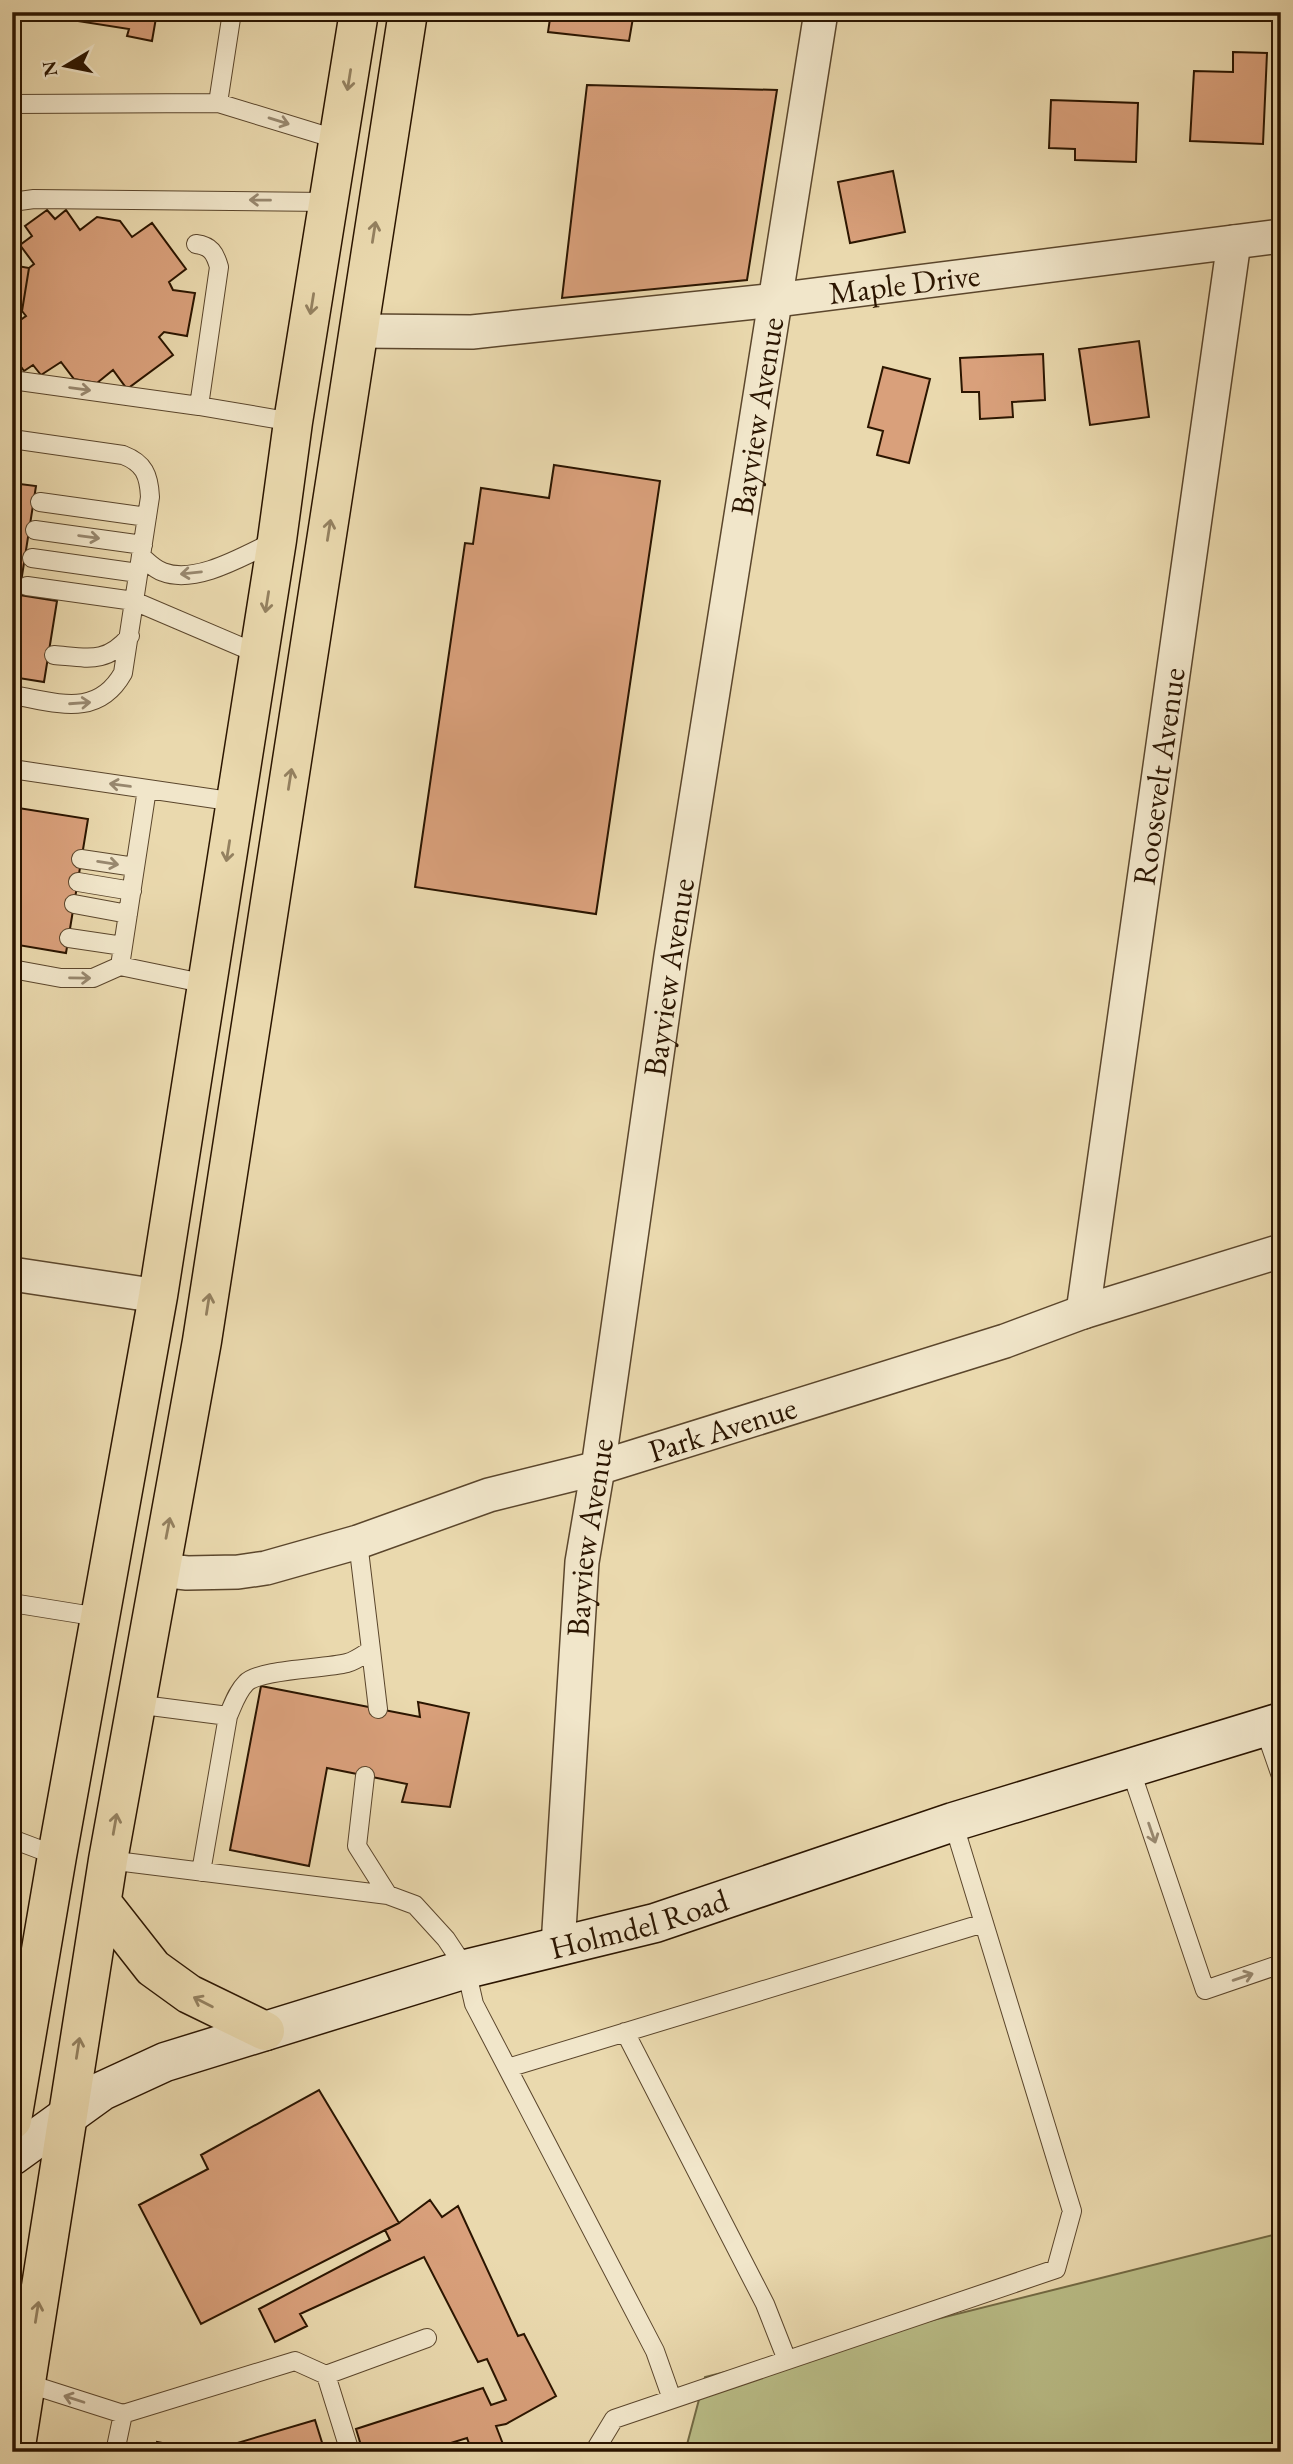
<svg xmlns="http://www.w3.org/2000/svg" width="1293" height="2464" font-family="'EB Garamond',serif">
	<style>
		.green { fill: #babe88; stroke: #726a44; stroke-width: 2 }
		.building { fill: #d9a07b; stroke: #2b1500; stroke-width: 2 }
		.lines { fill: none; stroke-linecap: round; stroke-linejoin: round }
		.lane-casing { stroke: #5b462c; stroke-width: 20 }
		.street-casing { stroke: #5b462c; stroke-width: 36 }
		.secondary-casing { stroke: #2b1500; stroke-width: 41 }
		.highway-casing { stroke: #2b1500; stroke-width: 41 }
		.lane { stroke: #f1e6ca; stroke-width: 18 }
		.street { stroke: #f1e6ca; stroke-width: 33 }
		.secondary { stroke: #f1e6ca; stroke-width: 38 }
		.highway { stroke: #ead9ae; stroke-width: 38 }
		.oneway { stroke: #948160 }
		.oneway2 { stroke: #98886f }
		.labels { text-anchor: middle; stroke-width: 5; stroke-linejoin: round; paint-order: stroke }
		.street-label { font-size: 32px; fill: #2b1500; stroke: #f1e6ca }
	</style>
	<rect width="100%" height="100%" fill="#ead9ae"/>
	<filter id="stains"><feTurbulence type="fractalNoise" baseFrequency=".00286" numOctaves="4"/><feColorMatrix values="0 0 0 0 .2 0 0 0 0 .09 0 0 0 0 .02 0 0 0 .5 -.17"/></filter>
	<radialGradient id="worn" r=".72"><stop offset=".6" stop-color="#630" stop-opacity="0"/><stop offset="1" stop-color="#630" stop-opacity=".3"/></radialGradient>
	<path class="green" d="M 1281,2233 L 1281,2452 L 685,2452 L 705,2377 Z"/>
	<path class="building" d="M 157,12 L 152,41 L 127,36 L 129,29 L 27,13 Z
		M 551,12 L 634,12 L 629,41 L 548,32 Z
		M 1233,52 L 1267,53 L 1263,144 L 1190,141 L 1194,71 L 1233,72 Z
		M 587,85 L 777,90 L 747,280 L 562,298 Z
		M 1051,100 L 1138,103 L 1136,162 L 1075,160 L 1075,149 L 1049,148 Z
		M 893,171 L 905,232 L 850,243 L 838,182 Z
		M 47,210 L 55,219 L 66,210 L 80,230 L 97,217 L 120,221 L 132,237 L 152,223 L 186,269 L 169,282 L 173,290 L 195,293 L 187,336 L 164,332 L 159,337 L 173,355 L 127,389 L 113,370 L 97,383 L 74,379 L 61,362 L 41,375 L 33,365 L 24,371 L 12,354 L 12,343 L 15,341 L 12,337 L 12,326 L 26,316 L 22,311 L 29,268 L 34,264 L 20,245 L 32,236 L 25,226 Z
		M 12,265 L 29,268 L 22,311 L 12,310 Z
		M 1139,341 L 1149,417 L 1090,425 L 1079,349 Z
		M 1043,354 L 1045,400 L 1012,402 L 1013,417 L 980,419 L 979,392 L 962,392 L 960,358 Z
		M 883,367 L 930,379 L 909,463 L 877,455 L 883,431 L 868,427 Z
		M 554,465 L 660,481 L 596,914 L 415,887 L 465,543 L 473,544 L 481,488 L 549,498 Z
		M 12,483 L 36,486 L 19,595 L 57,601 L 44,682 L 12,677 Z
		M 12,807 L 88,819 L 66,953 L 12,944 Z
		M 261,1686 L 420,1717 L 418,1702 L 469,1713 L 450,1807 L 402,1802 L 407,1784 L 327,1768 L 309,1866 L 230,1850 Z
		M 319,2090 L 399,2223 L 201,2324 L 139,2205 L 208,2169 L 201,2155 Z
		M 430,2200 L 442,2217 L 458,2206 L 518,2336 L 524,2334 L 556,2396 L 506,2424 L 496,2426 L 506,2452 L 472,2452 L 467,2438 L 431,2449 L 433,2452 L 363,2452 L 356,2429 L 483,2388 L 491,2405 L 506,2400 L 487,2359 L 478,2362 L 424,2257 L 300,2314 L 307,2326 L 275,2342 L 259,2309 L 390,2240 L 385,2230 L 399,2223 Z
		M 315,2420 L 325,2452 L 155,2452 L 157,2442 L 207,2452 Z"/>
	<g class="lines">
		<defs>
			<path id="lane" d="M 218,103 L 339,140
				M 12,104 L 218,103 L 232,12
				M 12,202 L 34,199 L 328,202
				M 196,244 C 211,246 215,253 219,267 L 199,406
				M 12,380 L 199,406 L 293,422
				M 12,439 L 123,455 C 144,463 149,475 150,497 L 123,673 C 97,719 56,702 12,695
				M 40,502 L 147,517
				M 35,530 L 143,545
				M 141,556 C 148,562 154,569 163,572 C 196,585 245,555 275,541
				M 32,558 L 138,573
				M 27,586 L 134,601 L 258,654
				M 54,655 C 89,658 106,664 130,636
				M 12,769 L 236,802
				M 81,859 L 135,867
				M 78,882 L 132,891
				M 74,904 L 128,914
				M 69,938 L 123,946
				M 120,966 L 147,789
				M 12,969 L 61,978 L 93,978 L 120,966 L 207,984
				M 12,1603 L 99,1617
				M 371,1650 L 378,1709
				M 135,1704 L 228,1716 L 201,1872
				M 228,1716 C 233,1705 237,1692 246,1683 C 259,1669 324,1669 347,1663 C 355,1661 363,1655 371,1650 L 358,1542
				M 1264,1727 L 1281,1776
				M 1130,1768 L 1205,1990 L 1281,1964
				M 365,1776 L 357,1846 L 388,1895
				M 12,1839 L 57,1856
				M 108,1860 L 388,1895 L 415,1905 L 446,1939 L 466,1969 L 474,2004 L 655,2351 L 672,2399
				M 625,2032 L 765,2304 L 787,2360
				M 508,2068 L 984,1923
				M 326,2375 L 350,2452
				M 26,2383 L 123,2414
				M 115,2452 L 123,2414 L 295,2361 L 326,2375 L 427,2338
				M 594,2452 L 614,2419 L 1056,2269 L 1072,2211 L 953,1822"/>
			<g id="street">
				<path id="s1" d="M 359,331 L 472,332 L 776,300 L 1281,236"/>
				<path d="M 12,1274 L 158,1296"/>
				<path id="s2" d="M 1083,1312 L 1234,242"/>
				<path id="s3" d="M 160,1570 L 187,1573 L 238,1572 L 266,1568 L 358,1542 L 489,1495 L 598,1468 L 1005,1341 L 1083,1312 L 1281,1251"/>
				<path id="s4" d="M 558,1946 L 582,1562 L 598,1468 L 671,956 L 821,12"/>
			</g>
			<g id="secondary">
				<path id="s5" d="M 12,2156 L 102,2091 L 165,2062 L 466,1969 L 655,1923 L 953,1822 L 1281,1722"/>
			</g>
			<path id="highway" d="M 102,1903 L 153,1968 L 189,1994 L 265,2031
				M 12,2120 L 57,1856 L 158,1296 L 277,540 L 293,422 L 359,12
				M 15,2452 L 108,1860 L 202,1341 L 408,12"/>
		</defs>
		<use href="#lane" class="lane-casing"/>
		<use href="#street" class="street-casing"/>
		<use href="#secondary" class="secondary-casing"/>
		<use href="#highway" class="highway-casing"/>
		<use href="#lane" class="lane"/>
		<use href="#street" class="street"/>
		<use href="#secondary" class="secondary"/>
		<use href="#highway" class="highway"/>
	</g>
	<defs><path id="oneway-shaft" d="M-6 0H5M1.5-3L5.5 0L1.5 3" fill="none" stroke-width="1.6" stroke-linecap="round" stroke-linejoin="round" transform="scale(1.75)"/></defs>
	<g class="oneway">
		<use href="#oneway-shaft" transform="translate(349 80) rotate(99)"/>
		<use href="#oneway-shaft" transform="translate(374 232) rotate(-81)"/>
		<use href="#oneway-shaft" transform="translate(312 304) rotate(99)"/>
		<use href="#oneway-shaft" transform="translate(329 530) rotate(-81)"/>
		<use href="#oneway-shaft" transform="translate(267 602) rotate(99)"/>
		<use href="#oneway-shaft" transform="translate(290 779) rotate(-81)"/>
		<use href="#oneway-shaft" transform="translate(228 851) rotate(99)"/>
		<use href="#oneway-shaft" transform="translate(208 1304) rotate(-81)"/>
		<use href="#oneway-shaft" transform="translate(168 1528) rotate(-79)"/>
		<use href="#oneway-shaft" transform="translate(115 1824) rotate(-80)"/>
		<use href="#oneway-shaft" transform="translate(203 2002) rotate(-153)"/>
		<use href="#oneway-shaft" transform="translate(78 2048) rotate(-81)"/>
		<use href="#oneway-shaft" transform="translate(37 2312) rotate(-81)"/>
	</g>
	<g class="oneway2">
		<use href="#oneway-shaft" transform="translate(279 121) rotate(17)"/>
		<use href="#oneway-shaft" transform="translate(260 200) rotate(-179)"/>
		<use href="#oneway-shaft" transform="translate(80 389) rotate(8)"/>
		<use href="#oneway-shaft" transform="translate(89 537) rotate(8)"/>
		<use href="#oneway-shaft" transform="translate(191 573) rotate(174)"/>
		<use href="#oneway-shaft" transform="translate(80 703) rotate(-4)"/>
		<use href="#oneway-shaft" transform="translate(120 785) rotate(-172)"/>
		<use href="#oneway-shaft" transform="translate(108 863) rotate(9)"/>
		<use href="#oneway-shaft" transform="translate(80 978) rotate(1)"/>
		<use href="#oneway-shaft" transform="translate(1152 1833) rotate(71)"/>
		<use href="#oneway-shaft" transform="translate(1243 1977) rotate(-19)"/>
		<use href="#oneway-shaft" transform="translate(74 2399) rotate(-162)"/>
	</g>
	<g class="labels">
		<g class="street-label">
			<text dy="11" stroke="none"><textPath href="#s1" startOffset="548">Maple Drive</textPath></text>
			<text dy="11" stroke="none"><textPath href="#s4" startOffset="1544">Bayview Avenue</textPath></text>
			<text dy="11" stroke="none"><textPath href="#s2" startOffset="541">Roosevelt Avenue</textPath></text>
			<text dy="11" stroke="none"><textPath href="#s4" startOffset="976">Bayview Avenue</textPath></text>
			<text dy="11" stroke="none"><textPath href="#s3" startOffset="584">Park Avenue</textPath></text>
			<text dy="11" stroke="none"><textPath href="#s4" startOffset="410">Bayview Avenue</textPath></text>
			<text dy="11" stroke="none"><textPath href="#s5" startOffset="674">Holmdel Road</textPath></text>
		</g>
	</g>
	<rect width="1293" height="2464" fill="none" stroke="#ead9ae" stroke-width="42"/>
	<rect x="14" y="14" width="1265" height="2436" fill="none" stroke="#2b1500" stroke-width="3.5"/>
	<rect x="21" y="21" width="1251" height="2422" fill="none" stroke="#2b1500" stroke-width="2"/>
	<g transform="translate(66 66) rotate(260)" stroke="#f1e6ca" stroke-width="5" paint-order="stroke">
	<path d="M0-5L12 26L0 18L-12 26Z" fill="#2b1500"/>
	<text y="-10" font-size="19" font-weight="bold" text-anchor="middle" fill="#2b1500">N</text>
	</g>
	<rect width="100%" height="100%" filter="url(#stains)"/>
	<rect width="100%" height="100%" fill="url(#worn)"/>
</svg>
